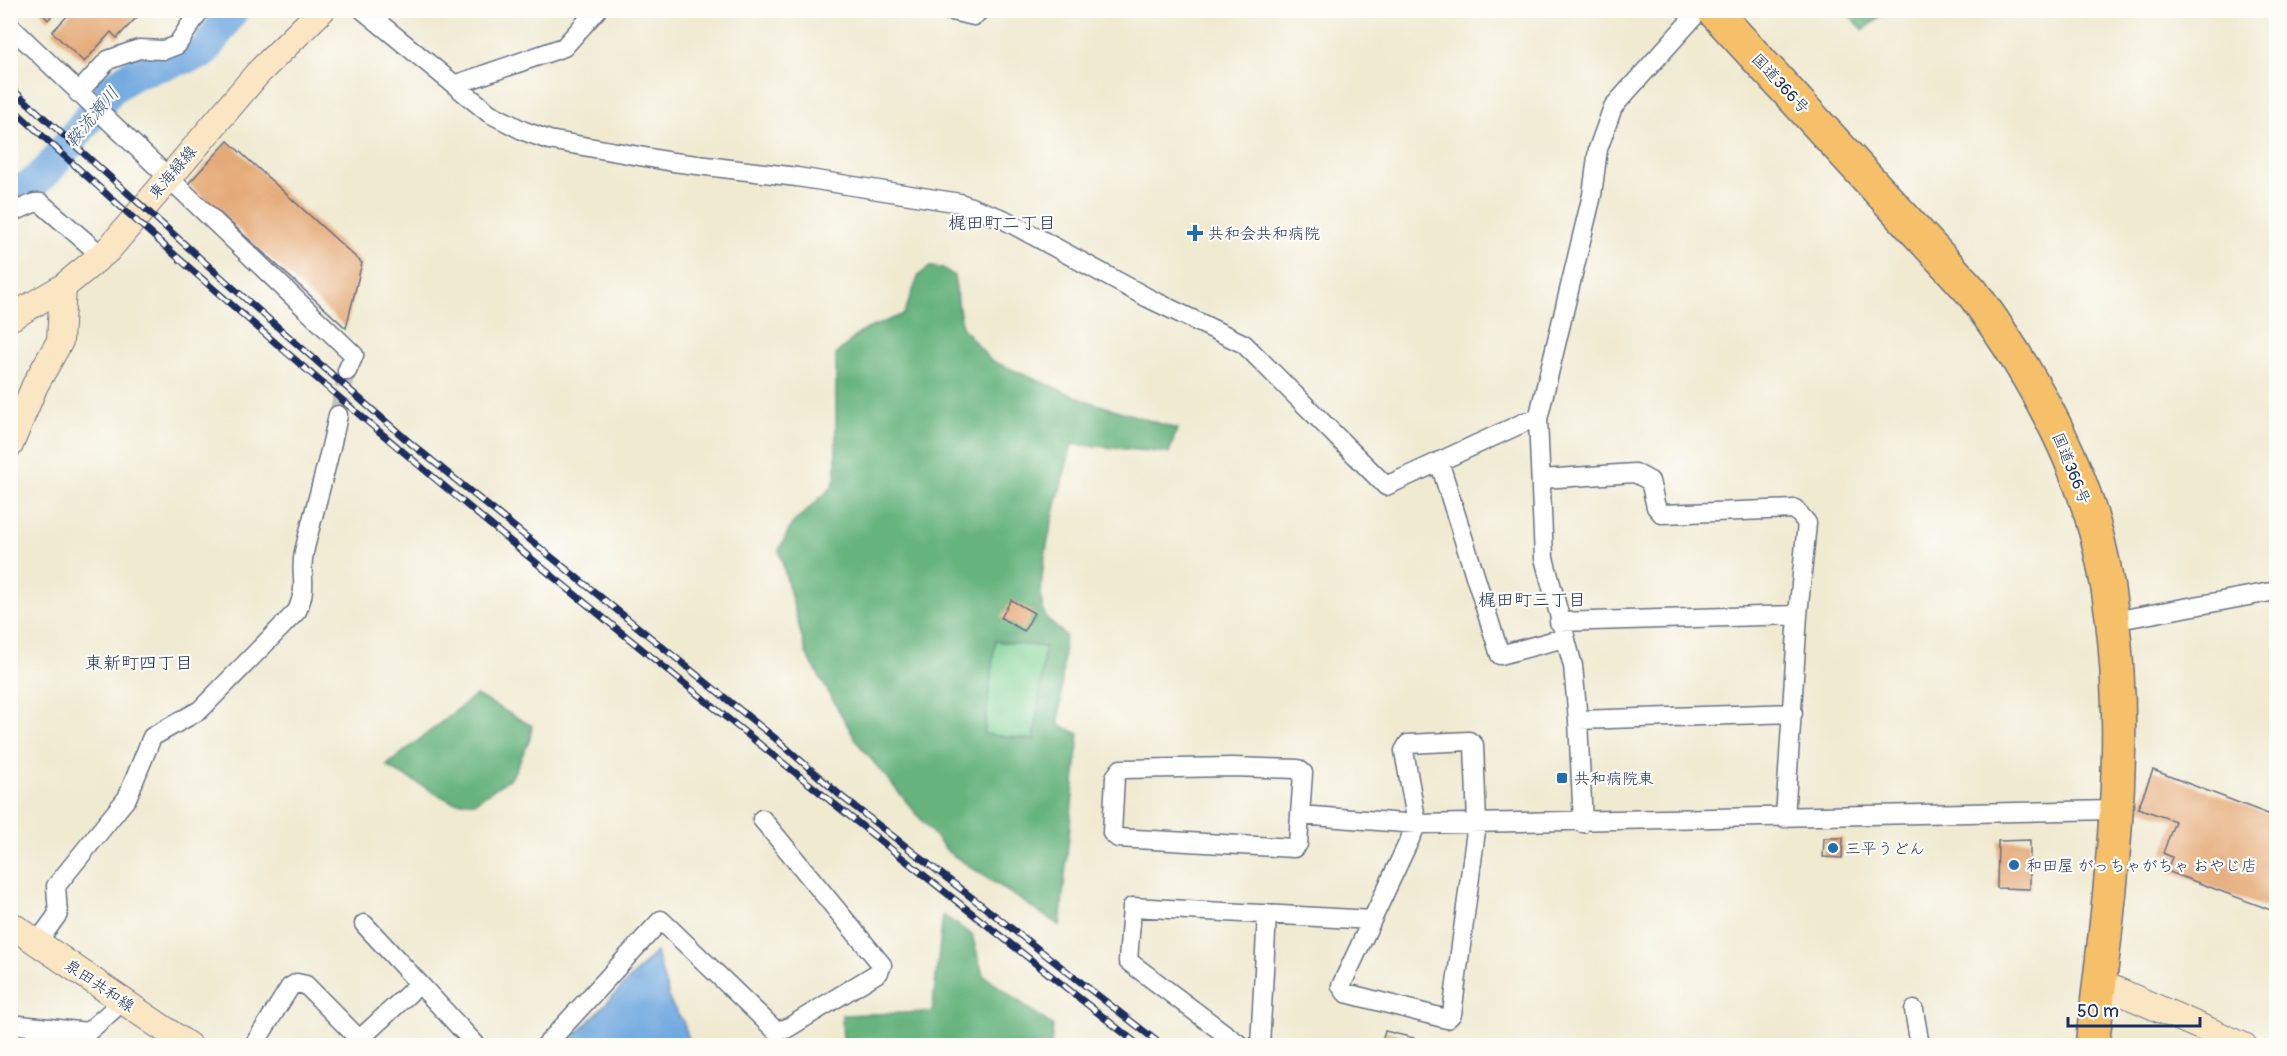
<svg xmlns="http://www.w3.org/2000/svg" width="2287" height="1056" font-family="Pangolin,'Klee One',sans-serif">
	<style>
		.green { fill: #7dd194; stroke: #4c8079; stroke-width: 1.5 }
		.forest { fill: #66b37e; stroke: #40716e; stroke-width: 1.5; fill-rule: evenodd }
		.water { fill: #71a9e0; stroke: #466c9f; stroke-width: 1.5 }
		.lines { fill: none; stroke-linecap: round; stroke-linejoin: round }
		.river { stroke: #71a9e0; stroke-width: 32 }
		.building { fill: #e5aa78 }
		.street-tunnel { stroke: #c5c5ba; stroke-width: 18; stroke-dasharray: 18 9; stroke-linecap: butt }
		.street-casing { stroke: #667086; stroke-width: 21 }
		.secondary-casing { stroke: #667086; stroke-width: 28 }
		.highway-casing { stroke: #667086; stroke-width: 36 }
		.street { stroke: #fff; stroke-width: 18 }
		.secondary { stroke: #fbe6c4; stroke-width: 26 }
		.highway { stroke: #f6c06b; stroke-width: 33 }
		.rail-casing { stroke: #1b2f5e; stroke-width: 7 }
		.rail { stroke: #fdfcf7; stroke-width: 4.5; stroke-dasharray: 14; stroke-linecap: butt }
		.poi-dot { fill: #1f6fb2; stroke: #fdfcf7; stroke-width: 2 }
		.labels { text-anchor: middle; stroke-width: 4.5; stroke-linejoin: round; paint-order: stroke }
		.street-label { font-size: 16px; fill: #1b2f5e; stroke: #fdfcf7 }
		.poi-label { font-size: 16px; fill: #1b2f5e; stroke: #fdfcf7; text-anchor: start }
		.water-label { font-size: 18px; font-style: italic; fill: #395a8c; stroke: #fdfcf7 }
		.neighbourhood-label { font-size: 18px; fill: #1b2f5e; stroke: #fdfcf7 }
	</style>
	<rect width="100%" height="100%" fill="#fdfcf7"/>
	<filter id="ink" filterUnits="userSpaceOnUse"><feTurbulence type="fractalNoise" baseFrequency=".0167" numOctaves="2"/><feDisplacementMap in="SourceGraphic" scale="12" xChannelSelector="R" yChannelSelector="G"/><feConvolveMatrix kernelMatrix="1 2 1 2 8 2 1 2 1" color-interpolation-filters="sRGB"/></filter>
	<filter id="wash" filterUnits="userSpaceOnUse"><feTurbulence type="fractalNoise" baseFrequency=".008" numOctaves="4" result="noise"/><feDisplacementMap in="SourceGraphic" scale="24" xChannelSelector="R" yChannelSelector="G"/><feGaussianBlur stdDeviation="1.35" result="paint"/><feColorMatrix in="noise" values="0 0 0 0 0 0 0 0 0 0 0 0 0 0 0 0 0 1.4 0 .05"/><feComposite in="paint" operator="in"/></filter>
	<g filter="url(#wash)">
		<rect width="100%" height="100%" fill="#f0ead1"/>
		<path class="green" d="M 995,641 L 1045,647 L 1034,740 L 984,735 Z"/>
		<path class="forest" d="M 1844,11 L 1886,11 L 1864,30 Z
			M 930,267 L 943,268 L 954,276 L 962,327 L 990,360 L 1084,400 L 1177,429 L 1169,453 L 1072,444 C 1064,478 1030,586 1045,615 C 1049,623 1059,629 1065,635 L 1059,725 L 1079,734 L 1060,926 L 948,852 L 857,742 L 806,653 L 779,550 L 792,524 L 832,487 L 836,475 L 836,354 L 862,331 L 904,314 L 919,275 ZM 995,641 L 1045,647 L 1034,740 L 984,734 Z
			M 476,695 L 532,726 L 530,739 L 512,777 L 475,802 L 452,802 L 386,766 Z
			M 943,915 L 972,935 L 983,975 L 1053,1026 L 1051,1045 L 843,1045 L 842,1015 L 932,1012 Z"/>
		<path class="water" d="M 656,952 L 671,1004 L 683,1021 L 691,1045 L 566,1045 Z"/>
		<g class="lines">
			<path class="river" d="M 10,192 L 30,186 L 49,169 L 111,89 L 136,72 L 203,53 L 233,10"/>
		</g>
		<g id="blocks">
			<path class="building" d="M 39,10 L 57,10 L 48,20 Z
				M 73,10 L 131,10 L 138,16 L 117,38 L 111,32 L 84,62 L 52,32 Z
				M 228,141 L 362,263 L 346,328 L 188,184 Z
				M 1011,600 L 1034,613 L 1024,631 L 1001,618 Z
				M 2153,770 L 2276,817 L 2276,912 L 2167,871 L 2172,857 L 2163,853 L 2175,821 L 2138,808 Z
				M 1824,838 L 1843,838 L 1842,858 L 1823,857 Z
				M 2030,840 L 2030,889 L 1997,888 L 1998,841 Z
				M 1385,1031 L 1414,1038 L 1412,1046 L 1381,1046 Z"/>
		</g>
	</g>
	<g filter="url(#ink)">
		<use href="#blocks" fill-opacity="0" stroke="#667086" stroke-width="1.5"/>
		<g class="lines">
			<path class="street-tunnel" d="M 338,415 L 347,371"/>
			<defs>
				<path id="street" d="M 363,10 L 489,113 L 524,131 L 549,140 L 673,162 L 797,177 L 960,203 L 1003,219 L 1148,298 L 1244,344 L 1386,486 L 1525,422 L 1538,419
					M 947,10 L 974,16 L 980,10
					M 10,26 L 354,355 L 347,371
					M 457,84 L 564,47 L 597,10
					M 78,93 L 108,60 L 139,49 L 164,50 L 177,45 L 200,10
					M 10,211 C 22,212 29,201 41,203 L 101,255
					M 1439,461 L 1500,655 L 1564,638
					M 1541,479 L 1635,473 L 1650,481 L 1656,507 L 1662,514 L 1795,509 L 1807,523 L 1798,615 L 1785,818
					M 2113,621 L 2276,591
					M 1559,622 L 1798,615
					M 1578,720 L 1793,713
					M 1469,741 L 1474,745 L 1477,823 L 1452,1014 L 1447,1019 L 1346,993 L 1341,986 L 1417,824 L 1404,751 L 1408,744 Z
					M 1300,815 L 1303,773 L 1298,769 L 1232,767 L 1121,769 L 1115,777 L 1112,833 L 1118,838 L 1294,848 L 1298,844 L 1300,815 L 1417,824 L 2115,810
					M 1583,823 L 1578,720 L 1573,666 L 1544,558 L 1538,419 L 1592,195 L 1598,149 L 1613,107 L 1700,10
					M 364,924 L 477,1046
					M 37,943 L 58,914 L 56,886 L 127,798 L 152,737 L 200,710 L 297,611 C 309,585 299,575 304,552 C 315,506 329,461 338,415
					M 1914,1010 L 1920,1046
					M 10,1024 L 88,1032 L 124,1000
					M 255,1043 L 290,987 L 297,983 L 306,985 L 357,1037 L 362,1037 L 418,985
					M 545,1046 L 661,920 L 775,1030 L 786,1029 L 879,972 L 882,965 L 762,819
					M 1241,1046 L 1128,961 L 1132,907 L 1372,920
					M 1260,1046 L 1267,914"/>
				<path id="secondary" d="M 10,318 L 63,287 L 108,250 L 258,73 L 322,10
					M 10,445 L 35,385 L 60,341 L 63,287
					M 10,924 L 189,1046
					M 2100,983 L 2244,1046"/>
				<path id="highway" d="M 1713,10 L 1972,292 C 2022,360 2066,434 2091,515 C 2141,680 2112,877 2092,1046"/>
			</defs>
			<use href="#street" class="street-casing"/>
			<use href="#secondary" class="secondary-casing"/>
			<use href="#highway" class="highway-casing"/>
			<use href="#street" class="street"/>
			<use href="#secondary" class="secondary"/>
			<use href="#highway" class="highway"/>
			<defs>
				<path id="rail" d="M 10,87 L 232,287 L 408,441 L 776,739 L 841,796 L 1163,1046
					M 10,106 C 370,439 755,742 1140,1046"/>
			</defs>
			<use href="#rail" class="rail-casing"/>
			<use href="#rail" class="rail"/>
		</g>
	</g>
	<g class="poi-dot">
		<path d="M1192 224h6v6h6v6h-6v6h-6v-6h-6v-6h6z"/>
		<rect x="1556" y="772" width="12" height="12" rx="3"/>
		<circle cx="1833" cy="848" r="6"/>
		<circle cx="2014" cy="865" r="6"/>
	</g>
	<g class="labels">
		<g class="street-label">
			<text transform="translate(1781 83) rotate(47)" y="6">国道366号</text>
			<text transform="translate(172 172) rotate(-50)" y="6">東海緑線</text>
			<text transform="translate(2072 468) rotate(68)" y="6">国道366号</text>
			<text transform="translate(100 985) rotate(34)" y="6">泉田共和線</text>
		</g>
		<g class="poi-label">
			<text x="1208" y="239">共和会共和病院</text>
			<text x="1574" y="784">共和病院東</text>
			<text x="1845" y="854">三平うどん</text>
			<text x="2026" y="871">和田屋 がっちゃがちゃ おやじ店</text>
		</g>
		<g class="water-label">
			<text transform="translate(92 117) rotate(-50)" y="6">鞍流瀬川</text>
		</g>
		<g class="neighbourhood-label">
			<text x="1002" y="229">梶田町二丁目</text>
			<text x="1532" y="606">梶田町三丁目</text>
			<text x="139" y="669">東新町四丁目</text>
		</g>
	</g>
	<rect width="2287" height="1056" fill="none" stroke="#fdfcf7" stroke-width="36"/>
	<path d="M2068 1017v9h132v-9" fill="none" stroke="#1b2f5e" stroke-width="3"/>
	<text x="2077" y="1017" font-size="18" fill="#1b2f5e" stroke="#fdfcf7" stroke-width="4.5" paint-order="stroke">50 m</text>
</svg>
